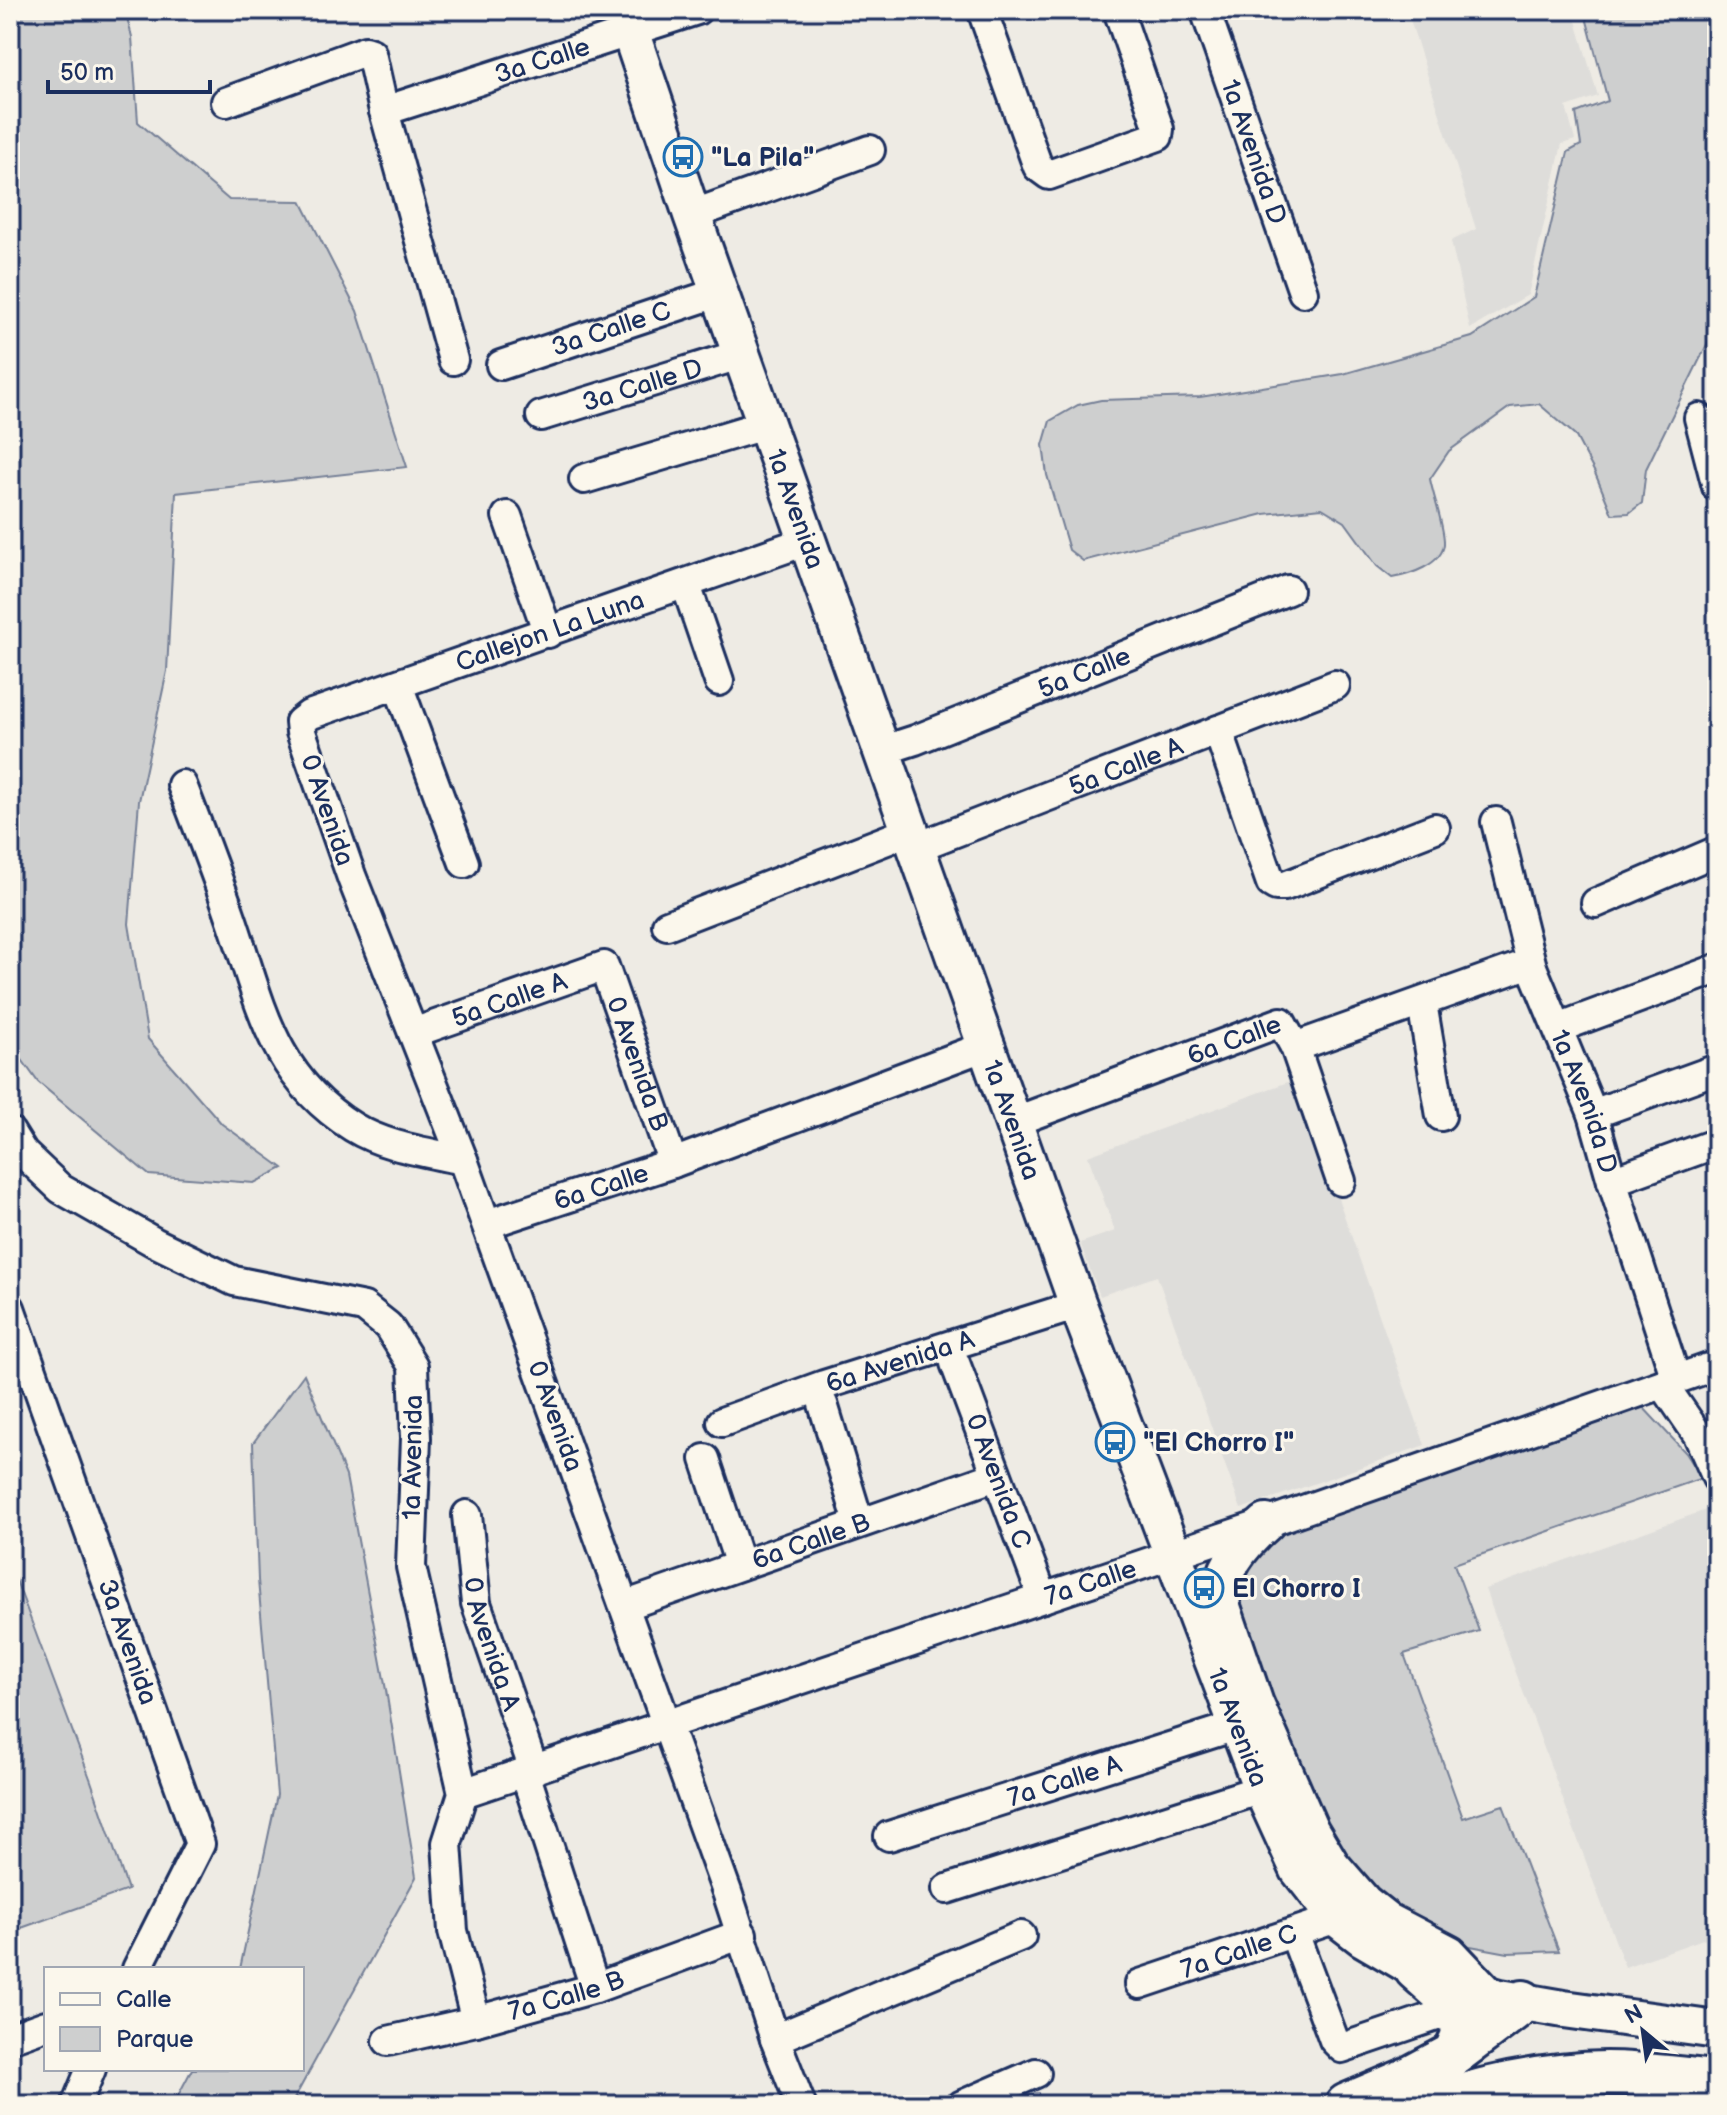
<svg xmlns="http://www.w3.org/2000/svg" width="1727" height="2115" font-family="'Balsamiq Sans',sans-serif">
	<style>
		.built { fill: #deddda }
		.green { fill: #cecfcf; stroke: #747f96; stroke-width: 2 }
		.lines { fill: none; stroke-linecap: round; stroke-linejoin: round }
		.minor-casing { stroke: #1b2f5e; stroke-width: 34 }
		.major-casing { stroke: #1b2f5e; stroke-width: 42 }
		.highway-casing { stroke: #1b2f5e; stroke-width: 48 }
		.minor { stroke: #fbf7ec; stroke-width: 28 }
		.major { stroke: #fbf7ec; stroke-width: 36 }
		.highway { stroke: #fbf7ec; stroke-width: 42 }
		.labels { text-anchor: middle; stroke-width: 6; stroke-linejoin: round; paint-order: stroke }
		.street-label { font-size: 26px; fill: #1b2f5e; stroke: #fbf7ec }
		.poi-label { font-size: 26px; font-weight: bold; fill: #1b2f5e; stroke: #fbf7ec; text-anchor: start }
	</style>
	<rect width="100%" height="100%" fill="#eeebe4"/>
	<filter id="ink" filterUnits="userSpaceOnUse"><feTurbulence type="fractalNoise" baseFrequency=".0125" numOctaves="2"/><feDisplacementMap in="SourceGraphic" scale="16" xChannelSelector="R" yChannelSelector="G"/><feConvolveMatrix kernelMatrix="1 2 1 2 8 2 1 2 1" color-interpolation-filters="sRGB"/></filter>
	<g filter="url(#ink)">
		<path class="built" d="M 1407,10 L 1575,10 L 1573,11 L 1598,96 L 1566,107 L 1575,140 L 1562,144 L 1528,295 L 1470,329 L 1451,241 L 1476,229 Z
			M 1296,1079 L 1425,1445 L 1241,1509 L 1157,1276 L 1100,1296 L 1080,1243 L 1115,1231 L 1088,1156 Z
			M 1717,1506 L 1717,1934 L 1625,1967 L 1485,1589 Z"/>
		<path class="green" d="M 10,10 L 125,10 L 132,37 L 138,122 L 229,200 L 301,201 L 357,311 L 407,467 L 176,493 L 167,671 L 139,801 L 129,924 L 148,1039 L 222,1124 L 283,1168 L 254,1183 L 149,1175 L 38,1082 L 10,1043 Z
			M 1595,10 L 1717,10 L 1717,324 L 1646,469 L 1642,503 L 1629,513 L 1612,514 L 1595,473 L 1575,435 L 1539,404 L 1510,407 L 1449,451 L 1430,479 C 1433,495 1445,529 1444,544 C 1442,565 1409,575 1392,578 L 1377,566 L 1345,522 L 1322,508 L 1264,514 L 1083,561 L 1069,550 L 1047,475 L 1043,445 L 1050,421 L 1078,405 L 1101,400 L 1200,397 L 1343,374 L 1472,337 L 1534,297 L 1568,152 L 1581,145 L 1576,113 L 1608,101 L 1586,17 L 1595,13 Z
			M 304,1374 L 346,1476 L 386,1690 L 416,1877 L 294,2099 L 299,2105 L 173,2105 L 192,2069 L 302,2069 L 302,1969 L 240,1969 L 277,1795 L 258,1580 L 253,1443 Z
			M 1642,1406 L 1686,1453 L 1702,1478 L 1454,1564 L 1479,1631 L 1404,1654 L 1463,1818 L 1503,1805 L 1559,1951 L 1508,1953 L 1465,1945 L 1378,1900 L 1335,1856 L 1229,1596 L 1275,1529 Z
			M 10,1564 L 91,1781 L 128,1890 L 10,1932 Z"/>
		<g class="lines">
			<defs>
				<g id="minor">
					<path d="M 982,10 L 1038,167 L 1049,175 L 1158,136 L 1159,129 L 1118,10"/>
					<path id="s1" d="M 1205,10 L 1303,292"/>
					<path id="s2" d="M 226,102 L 365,51 L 371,53 L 384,111 L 697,10"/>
					<path d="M 384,111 L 453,360"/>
					<path d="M 692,215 L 870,150"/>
					<path id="s3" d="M 501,365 L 720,292"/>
					<path id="s4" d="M 541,416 L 742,354"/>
					<path d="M 1699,418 L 1717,487"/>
					<path d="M 584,479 L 767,424"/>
					<path d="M 507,516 L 548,633"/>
					<path d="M 686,585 L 719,681"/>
					<path d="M 398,685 L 464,863"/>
					<path d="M 1218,730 L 1271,883 L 1276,886 L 1285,886 L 1435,828"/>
					<path id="s5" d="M 881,751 L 915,740 L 1288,590"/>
					<path d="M 182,785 C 199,829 216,873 231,917 C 260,1001 271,1076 353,1127 C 385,1147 427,1152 463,1160"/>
					<path id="s6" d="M 1496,822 L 1532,967 L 1593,1114 L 1612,1181 L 1676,1379"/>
					<path id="s7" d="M 917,847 L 1335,685"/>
					<path d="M 1596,903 L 1717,851"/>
					<path d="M 667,925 L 910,831"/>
					<path d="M 1422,1003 L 1441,1116"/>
					<path d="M 1558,1028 L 1717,969"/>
					<path id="s8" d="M 413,1033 L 604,966 L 673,1163"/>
					<path d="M 1295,1047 L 1522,966 L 1532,967"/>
					<path d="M 1593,1114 L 1717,1069"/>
					<path id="s9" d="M 1013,1122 L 1281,1022 L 1295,1047 L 1341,1181"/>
					<path d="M 10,1132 L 23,1153 L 61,1189 L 154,1242 L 234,1281 L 364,1307 L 388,1326 L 413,1366 L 416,1438 L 411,1567 L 463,1793 L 447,1843 L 453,1931 L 476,2021"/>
					<path d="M 1612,1181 L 1717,1143"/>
					<path id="s10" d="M 487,1224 L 673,1163 L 986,1046"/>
					<path id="s11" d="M 10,1308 L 200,1844 L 137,1969"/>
					<path id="s12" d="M 955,1363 L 1043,1598"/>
					<path d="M 1663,1384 L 1698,1435 L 1717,1478"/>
					<path d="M 823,1404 L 859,1523"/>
					<path id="s13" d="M 722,1422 L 824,1385 L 1078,1305"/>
					<path d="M 705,1459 L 740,1565"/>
					<path id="s14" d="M 467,1515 L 476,1603 L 534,1770"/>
					<path id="s15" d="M 624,1606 L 996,1476"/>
					<path d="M 525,1773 L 595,1988"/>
					<path id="s16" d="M 463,1793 L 1266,1523 L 1717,1365"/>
					<path id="s17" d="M 889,1836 L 1239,1725"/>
					<path d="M 947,1889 L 1262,1789"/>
					<path d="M 1294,1933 L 1334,2040 L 1342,2048 L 1460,2008"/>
					<path id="s18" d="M 1140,1984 L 1337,1918"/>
					<path d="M 10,2038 L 46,2025"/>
					<path d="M 775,2039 L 1021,1936"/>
					<path id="s19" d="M 388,2041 L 476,2021 L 595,1988 L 742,1934"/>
					<path d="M 76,2105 L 91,2069"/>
					<path id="s20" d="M 801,2105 L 775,2039 L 727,1892 L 463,1160 L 352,878 L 301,732 L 300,722 L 309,715 L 809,540"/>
					<path d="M 962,2105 L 1036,2073"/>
				</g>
				<g id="major">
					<path id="s21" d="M 623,10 L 692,215 L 1078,1305 L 1262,1789 L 1299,1870 L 1337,1918 L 1363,1938 L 1416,1969 L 1460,1987 L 1500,1998 L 1564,2009 L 1717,2030"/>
					<path d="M 1266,1523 C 1241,1545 1218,1571 1222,1607 L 1255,1704 L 1310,1830 L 1331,1865 L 1364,1903 L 1388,1922 L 1449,1954 L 1484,1991"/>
				</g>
				<path id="highway" d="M 1416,1969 L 1460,2008 L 1463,2035 L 1455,2053
					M 1347,2105 L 1406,2080 L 1451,2056 L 1523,2002
					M 1431,2105 C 1488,2086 1547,2074 1606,2073 C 1643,2073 1681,2079 1717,2082"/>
			</defs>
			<use href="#minor" class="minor-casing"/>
			<use href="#major" class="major-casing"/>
			<use href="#highway" class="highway-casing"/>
			<use href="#minor" class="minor"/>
			<use href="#major" class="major"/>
			<use href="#highway" class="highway"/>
		</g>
	</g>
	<defs>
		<symbol id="bus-ring" viewBox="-11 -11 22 22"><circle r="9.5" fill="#fbf7ec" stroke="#1f6fb2" stroke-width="1.5"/><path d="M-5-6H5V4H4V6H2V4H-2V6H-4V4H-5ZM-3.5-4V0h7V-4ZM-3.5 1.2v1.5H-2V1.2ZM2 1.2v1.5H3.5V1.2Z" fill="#1f6fb2"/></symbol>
	</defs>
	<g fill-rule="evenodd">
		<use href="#bus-ring" x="661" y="135" width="44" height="44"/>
		<use href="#bus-ring" x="1093" y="1420" width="44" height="44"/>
		<use href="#bus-ring" x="1182" y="1566" width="44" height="44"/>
	</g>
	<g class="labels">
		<g class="street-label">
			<text dy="9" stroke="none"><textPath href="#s2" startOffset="380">3a Calle</textPath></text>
			<text dy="9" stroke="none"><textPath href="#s1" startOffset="150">1a Avenida D</textPath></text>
			<text dy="9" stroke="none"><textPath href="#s3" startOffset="116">3a Calle C</textPath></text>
			<text dy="9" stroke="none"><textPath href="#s4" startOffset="106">3a Calle D</textPath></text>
			<text dy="9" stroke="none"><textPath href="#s21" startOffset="528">1a Avenida</textPath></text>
			<text dy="9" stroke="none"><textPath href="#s20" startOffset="1738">Callejon La Luna</textPath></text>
			<text dy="9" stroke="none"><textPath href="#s5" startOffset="218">5a Calle</textPath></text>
			<text dy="9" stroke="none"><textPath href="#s7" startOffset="224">5a Calle A</textPath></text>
			<text transform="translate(328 810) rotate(71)" y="9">0 Avenida</text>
			<text dy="9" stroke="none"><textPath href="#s8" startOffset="102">5a Calle A</textPath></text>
			<text dy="9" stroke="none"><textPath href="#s9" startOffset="236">6a Calle</textPath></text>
			<text dy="9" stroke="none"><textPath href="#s8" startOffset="306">0 Avenida B</textPath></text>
			<text dy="9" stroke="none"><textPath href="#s6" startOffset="294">1a Avenida D</textPath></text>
			<text dy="9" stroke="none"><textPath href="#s21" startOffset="1176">1a Avenida</textPath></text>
			<text dy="9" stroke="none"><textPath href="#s10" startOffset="120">6a Calle</textPath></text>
			<text dy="9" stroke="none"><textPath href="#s13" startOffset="188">6a Avenida A</textPath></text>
			<text transform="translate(556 1416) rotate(70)" y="9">0 Avenida</text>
			<text transform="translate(412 1457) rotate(-89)" y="9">1a Avenida</text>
			<text dy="9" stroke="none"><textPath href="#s12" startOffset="126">0 Avenida C</textPath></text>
			<text dy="9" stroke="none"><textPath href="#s15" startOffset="198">6a Calle B</textPath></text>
			<text dy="9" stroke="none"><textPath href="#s16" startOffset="662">7a Calle</textPath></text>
			<text dy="9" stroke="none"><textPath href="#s11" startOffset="354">3a Avenida</textPath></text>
			<text dy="9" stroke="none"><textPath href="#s14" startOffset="132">0 Avenida A</textPath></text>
			<text dy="9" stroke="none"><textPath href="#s21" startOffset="1824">1a Avenida</textPath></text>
			<text dy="9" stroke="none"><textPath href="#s17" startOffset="184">7a Calle A</textPath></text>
			<text dy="9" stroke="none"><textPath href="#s18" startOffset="104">7a Calle C</textPath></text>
			<text dy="9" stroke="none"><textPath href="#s19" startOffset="184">7a Calle B</textPath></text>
		</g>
		<g class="poi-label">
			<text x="711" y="166">"La Pila"</text>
			<text x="1143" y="1451">"El Chorro I"</text>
			<text x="1232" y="1597">El Chorro I</text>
		</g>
	</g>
	<rect width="1727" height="2115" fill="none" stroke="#fbf7ec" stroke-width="40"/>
	<rect x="20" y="20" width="1687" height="2075" fill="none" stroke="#1b2f5e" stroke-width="3" filter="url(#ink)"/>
	<rect x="44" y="1967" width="260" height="104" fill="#fbf7ec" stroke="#a1a7b3" stroke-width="2"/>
	<rect x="60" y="1993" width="40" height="12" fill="#fbf7ec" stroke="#a1a7b3" stroke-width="2"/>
	<text x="116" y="2007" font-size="24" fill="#1b2f5e">Calle</text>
	<rect x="60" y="2027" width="40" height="24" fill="#cecfcf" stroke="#a1a7b3" stroke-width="2"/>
	<text x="116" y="2047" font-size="24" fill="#1b2f5e">Parque</text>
	<g transform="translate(1643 2031) rotate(331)" stroke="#fbf7ec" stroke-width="6" paint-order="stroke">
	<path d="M0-6L14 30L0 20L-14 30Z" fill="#1b2f5e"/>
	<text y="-12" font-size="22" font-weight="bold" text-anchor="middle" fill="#1b2f5e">N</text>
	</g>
	<path d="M48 80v12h162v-12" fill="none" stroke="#1b2f5e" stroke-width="4"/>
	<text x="60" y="80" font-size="24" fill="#1b2f5e" stroke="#fbf7ec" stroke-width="6" paint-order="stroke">50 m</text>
</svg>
